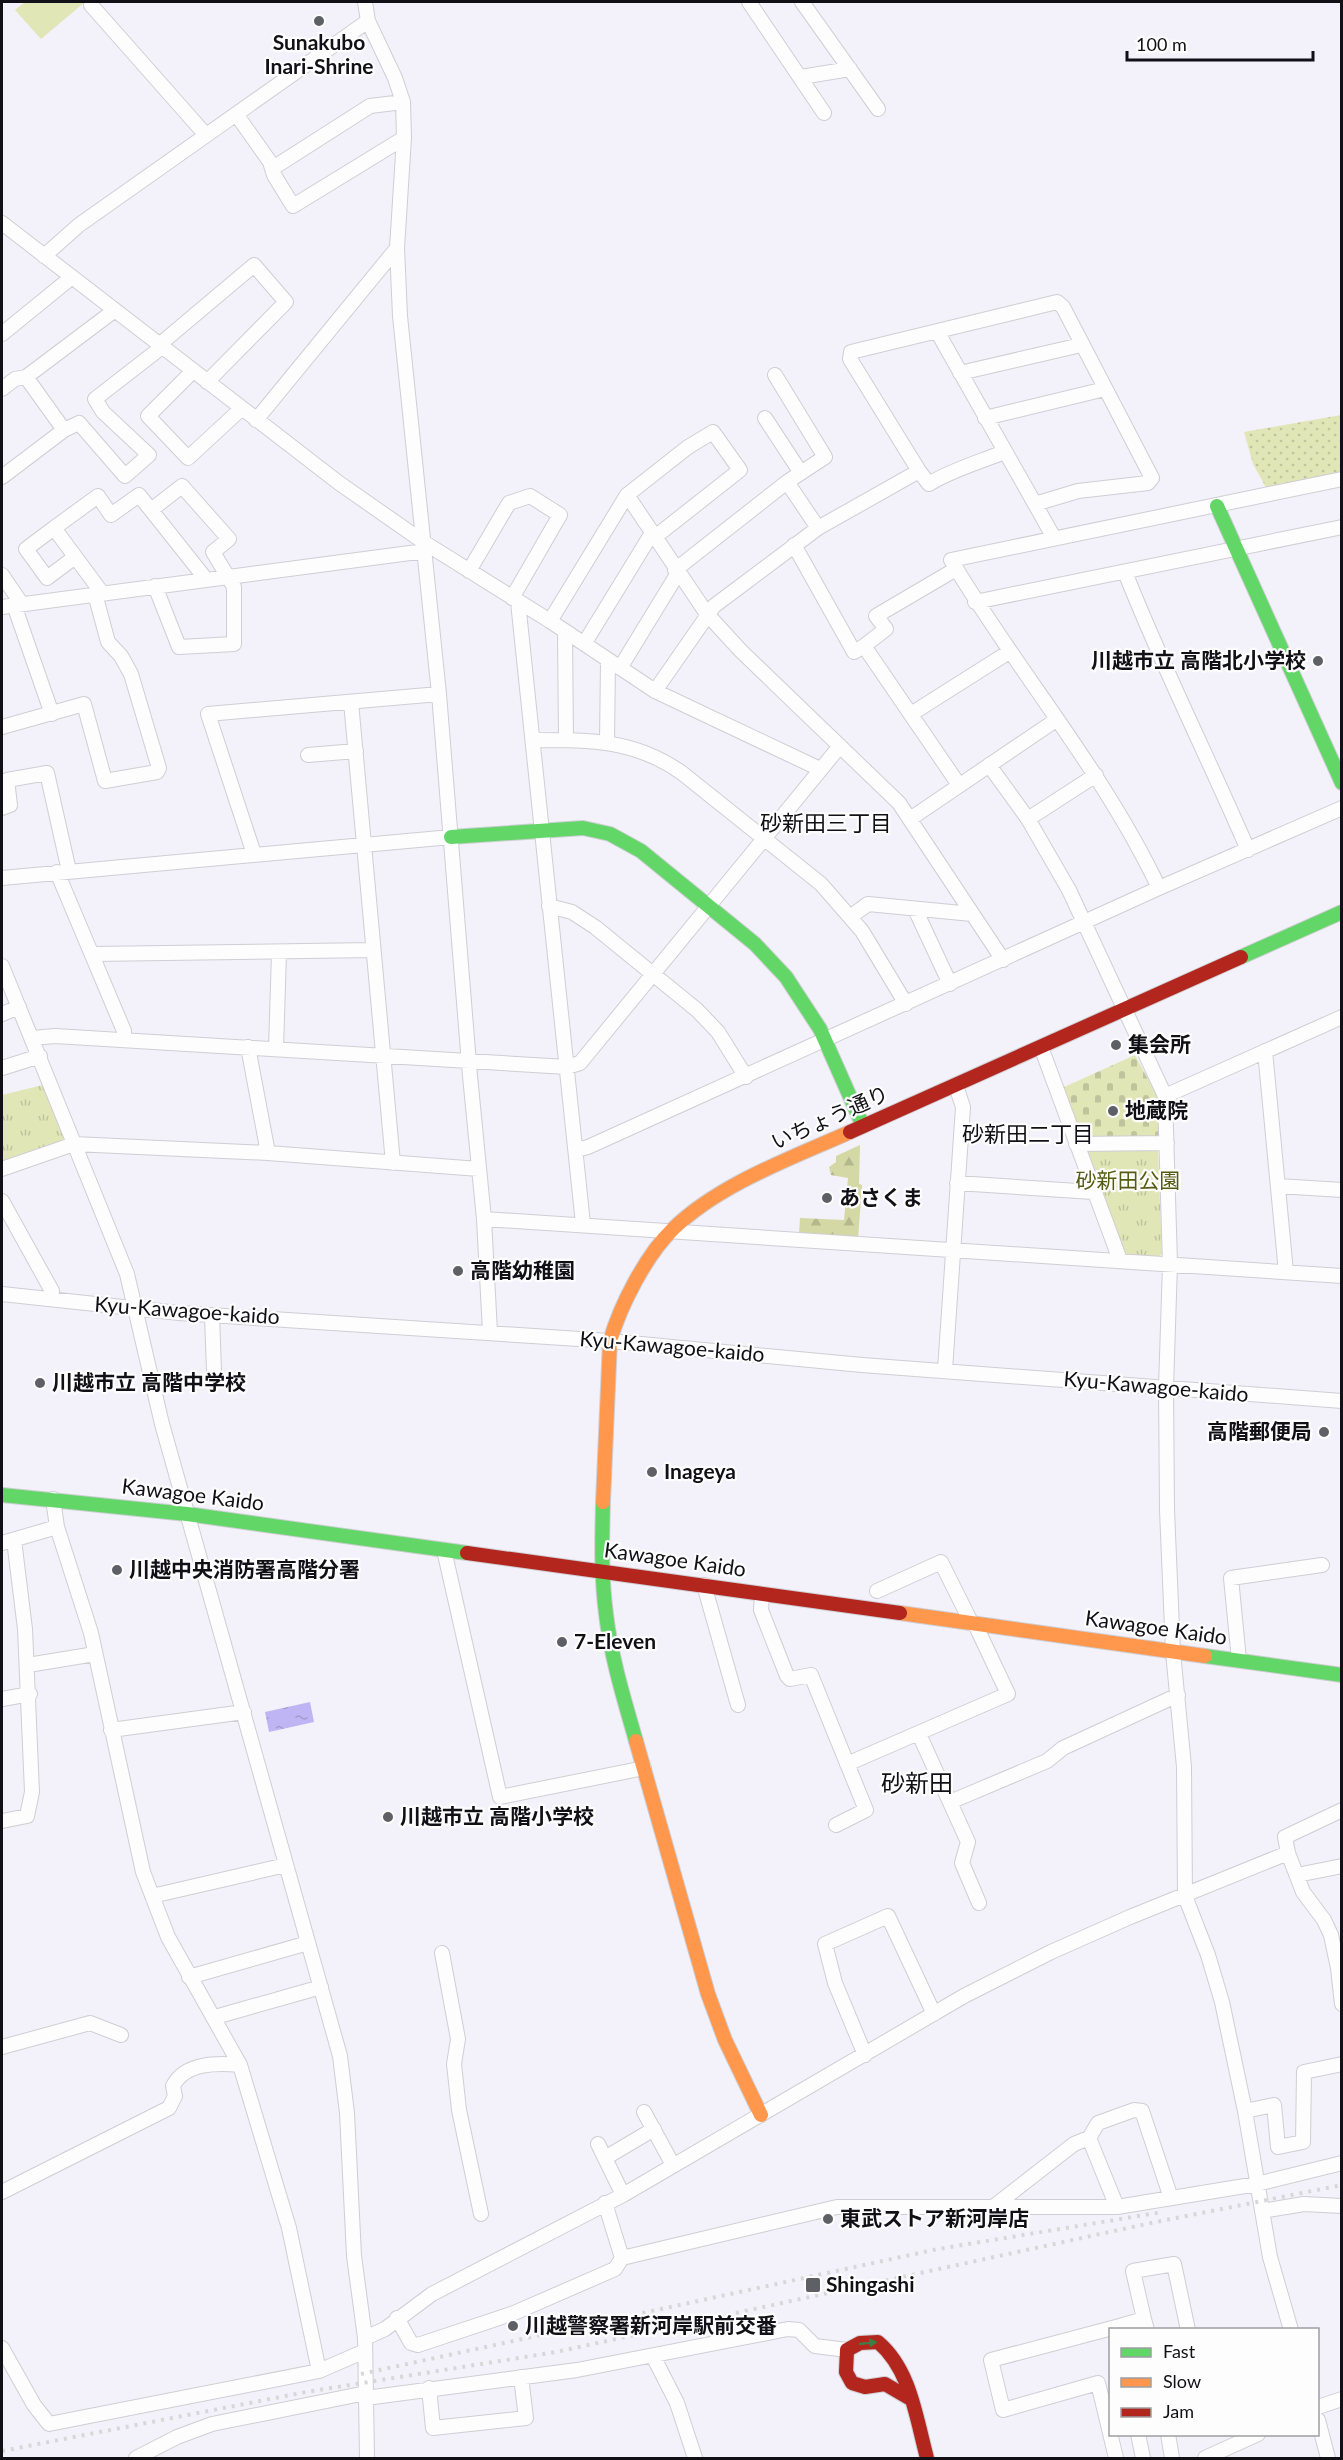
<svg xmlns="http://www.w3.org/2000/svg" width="1343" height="2460" font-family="Lato,'Noto Sans JP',sans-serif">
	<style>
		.grass { fill: url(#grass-dots) }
		.forest { fill: url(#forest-firs) }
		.cemetery { fill: url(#cemetery-stones) }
		.park { fill: url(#park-tufts) }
		.pitch { fill: #e1e6b6 }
		.water { fill: url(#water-ripples) }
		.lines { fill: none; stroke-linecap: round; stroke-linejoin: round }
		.street-casing { stroke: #ceced4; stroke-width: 16 }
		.fast-casing { stroke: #ceced4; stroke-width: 16 }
		.slow-casing { stroke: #ceced4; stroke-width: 16 }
		.jam-casing { stroke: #ceced4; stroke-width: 16 }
		.street { stroke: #fdfdfe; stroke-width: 14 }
		.fast { stroke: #63d668; stroke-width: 14 }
		.slow { stroke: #ff974d; stroke-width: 14 }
		.jam { stroke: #b3261e; stroke-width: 14 }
		.rail { stroke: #d7d7d9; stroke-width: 4; stroke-dasharray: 3 6; stroke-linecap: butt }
		.oneway { fill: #3e7d43 }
		.poi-dot { fill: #5f5f66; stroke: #fdfdfd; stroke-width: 2 }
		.labels { text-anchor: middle; stroke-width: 4.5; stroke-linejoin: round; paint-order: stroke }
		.poi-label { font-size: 21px; font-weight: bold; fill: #101016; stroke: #fdfdfd; text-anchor: start }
		.street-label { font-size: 21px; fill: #101016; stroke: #fdfdfd }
		.park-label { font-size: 21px; fill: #575c14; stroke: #fdfdfd }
		.neighbourhood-label { font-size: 22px; fill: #101016; stroke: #fdfdfd }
		.quarter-label { font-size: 24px; fill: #101016; stroke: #fdfdfd }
	</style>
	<defs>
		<pattern id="grass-dots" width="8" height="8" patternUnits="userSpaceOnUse" patternTransform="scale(1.5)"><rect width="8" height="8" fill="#e1e6b6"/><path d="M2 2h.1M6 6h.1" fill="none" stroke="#c0c49c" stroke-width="1.8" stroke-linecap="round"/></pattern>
		<pattern id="forest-firs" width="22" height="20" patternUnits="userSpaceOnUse" patternTransform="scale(1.5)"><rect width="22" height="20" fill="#d3d8a5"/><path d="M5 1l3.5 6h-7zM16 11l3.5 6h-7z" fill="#b4b88d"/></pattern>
		<pattern id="cemetery-stones" width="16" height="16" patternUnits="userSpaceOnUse" patternTransform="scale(1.5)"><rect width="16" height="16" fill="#e1e6b6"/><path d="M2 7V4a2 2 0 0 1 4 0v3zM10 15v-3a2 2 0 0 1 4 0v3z" fill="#c0c49c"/></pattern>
		<pattern id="park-tufts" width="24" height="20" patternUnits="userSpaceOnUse" patternTransform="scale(1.5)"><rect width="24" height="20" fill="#e1e6b6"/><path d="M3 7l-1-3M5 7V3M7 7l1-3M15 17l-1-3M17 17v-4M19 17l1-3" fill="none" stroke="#c0c49c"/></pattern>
		<pattern id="water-ripples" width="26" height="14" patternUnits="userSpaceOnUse" patternTransform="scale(1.5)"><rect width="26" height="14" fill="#bfb5f4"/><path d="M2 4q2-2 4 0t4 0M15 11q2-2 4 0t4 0" fill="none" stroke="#a39bd0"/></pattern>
	</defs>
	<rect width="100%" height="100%" fill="#f3f2fa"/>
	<path class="grass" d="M 1341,415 L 1341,477 L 1268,491 L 1253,464 L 1244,432 Z"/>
	<path class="forest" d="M 860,1145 L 859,1184 L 862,1185 L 858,1239 L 799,1235 L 800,1218 L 844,1220 L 848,1178 L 831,1175 L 829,1167 L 836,1162 L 836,1156 Z"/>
	<path class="cemetery" d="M 1135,1055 L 1158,1098 L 1159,1136 L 1156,1139 L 1081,1141 L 1062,1088 Z"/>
	<path class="park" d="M 43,1085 L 65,1140 L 63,1144 L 2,1165 L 2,1095 Z
		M 1158,1148 L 1162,1254 L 1158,1257 L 1123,1255 L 1084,1152 L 1087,1150 Z"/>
	<path class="pitch" d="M 25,2 L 85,2 L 41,39 L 15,10 Z"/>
	<path class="water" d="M 310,1702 L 314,1722 L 269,1732 L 265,1712 Z"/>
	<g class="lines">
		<defs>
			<path id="street" d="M 365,2 L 368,21 L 395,78 L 403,102 L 404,138 L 397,248 L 400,316 L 439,694 L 470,1076 L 484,1219 L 490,1332
				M 749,2 L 824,113
				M 802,2 L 878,109
				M 91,5 L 205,134
				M 801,77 L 850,69
				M 236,114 L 270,162 L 274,175 L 293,206 L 404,138
				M 273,168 L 370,106 L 403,102
				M 2,223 L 339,483 L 425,543 L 550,621 L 655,691 L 820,769
				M 44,256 L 79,225 L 368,21
				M 2,334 L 72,277
				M 159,345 L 254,265 L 286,302 L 207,382
				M 193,371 L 148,416 L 188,458 L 241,409
				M 960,373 L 1081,345
				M 775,375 L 825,457 L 787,482
				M 26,377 L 64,430
				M 2,389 L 15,379 L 26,377 L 115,310
				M 765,418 L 801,473
				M 985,418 L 1105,389
				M 256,420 L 397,248
				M 919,471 L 929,484 C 951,470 980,462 1004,452
				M 2,477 L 64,430 L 79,423 L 125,476 L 149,455 L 103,412 L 95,399 L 162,347
				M 627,495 L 707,614 L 741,651 L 899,803 L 1003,960
				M 1035,504 L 1054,538
				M 54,528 L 26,549 L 47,578 L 75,557
				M 794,545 L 854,652 L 864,646 L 959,785
				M 675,570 L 787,482 L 818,528
				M 469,571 L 509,503 L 530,496 L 560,515 L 512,598
				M 1125,572 C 1162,666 1208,757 1248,850
				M 2,575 L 21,603
				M 155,586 L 179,647 L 234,644 L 234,587 L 213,552 L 229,539 L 182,486 L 151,510 L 205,578
				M 102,593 L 54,528 L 98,496 L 111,515 L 139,495 L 151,510
				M 518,602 L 583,1224
				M 975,602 L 1342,527
				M 14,605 L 52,714
				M 2,607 L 425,551
				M 550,621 L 627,495 L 688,447 L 713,432 L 740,470 L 655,537
				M 565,633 L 566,740
				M 584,644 L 652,533
				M 864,646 L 886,629 L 876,616 L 956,569
				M 620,668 L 678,573
				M 655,691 L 714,606 L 818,528 L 919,471 L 850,359 L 851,352 L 1057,302 L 1063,307 L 1152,478 L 1148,483 L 1078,491 L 1035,504 L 938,333
				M 351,702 L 393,1163
				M 911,714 L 1009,652
				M 2,727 L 84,704 L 105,781 L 157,772 L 159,768 L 131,674 L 121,656 L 108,642 L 95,594
				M 533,740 C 589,740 634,739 682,773 L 821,884 L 862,931 L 906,1004
				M 607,741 L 608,661
				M 308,755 L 356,751
				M 989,765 L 1028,819 L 1069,890 L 1165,1096 L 1170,1264 L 1166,1388 L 1167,1510 L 1173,1652 L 1184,1767 L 1185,1896 L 1208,1955 L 1222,2002 L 1245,2111 L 1270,2257 L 1291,2330
				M 2,808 L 10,805 L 7,780 L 47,773 L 69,871
				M 910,819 L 1056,720
				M 1028,819 L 1096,775
				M 254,854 L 208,714 L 439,694
				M 57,872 L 124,1031 L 124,1039
				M 2,878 L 451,837
				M 1159,888 C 1103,770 1017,671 951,560 L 1342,479
				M 549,906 L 572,912 L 595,927 L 697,1010 L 718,1032 L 746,1077
				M 915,909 L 950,984
				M 850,917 L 868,904 L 972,914
				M 93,954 L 373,950
				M 2,966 L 127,1274 L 162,1424 L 340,2056 L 347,2113 L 354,2256 L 365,2338 L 367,2458
				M 2,1014 L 19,1007
				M 32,1038 L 55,1036 L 567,1067 L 580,1063 L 840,746
				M 248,1047 L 268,1153
				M 1041,1047 L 1120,1260
				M 276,1049 L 279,953
				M 1265,1051 L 1286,1272
				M 2,1068 L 40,1056
				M 1165,1096 L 1342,1017
				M 1076,1144 L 1167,1143
				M 576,1150 L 588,1147 L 1159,888 L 1342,808
				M 2,1169 L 74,1144 L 268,1153 L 479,1169
				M 957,1183 L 1093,1192
				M 1278,1186 L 1342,1190
				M 2,1201 L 52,1291 L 51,1299
				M 484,1219 L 1342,1276
				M 2,1294 L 179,1313 L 610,1341 L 862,1365 L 1342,1401
				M 212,1315 L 214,1371
				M 945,1370 L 963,1107 L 956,1086
				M 53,1499 L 57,1527 L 91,1633 L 143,1872 L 168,1937 L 240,2065 L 289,2228 L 319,2371
				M 2,1543 L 57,1527
				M 444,1550 L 500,1797 L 644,1768
				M 704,1585 L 738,1705
				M 877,1591 L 941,1562 L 972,1624
				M 762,1594 L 761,1610 L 787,1676 L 790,1679 L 811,1675 L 866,1810 L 836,1825
				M 1239,1660 L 1231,1578 L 1322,1565
				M 28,1665 L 95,1654
				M 2,1699 L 30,1694
				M 111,1730 L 244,1712
				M 919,1734 L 968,1842 L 962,1863 L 979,1903
				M 847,1764 L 1008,1694 L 975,1624
				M 950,1802 L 1047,1761 L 1063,1748 L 1178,1695
				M 2,1821 L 27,1816 L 32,1792 L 25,1629 L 14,1540
				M 1288,1853 L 1303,1892 L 1324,1920 L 1331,1935 L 1338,1968 L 1342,2004
				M 1297,1875 L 1342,1866
				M 152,1896 L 286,1865
				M 442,1953 L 458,2039 L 454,2064 L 459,2110 L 481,2214
				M 189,1977 L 308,1943
				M 215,2017 L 321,1987
				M 2,2047 L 90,2023 L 121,2035
				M 865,2055 L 835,1983 L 825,1944 L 888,1916 L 934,2014
				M 1245,2111 L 1274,2105 L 1278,2147 L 1303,2142 L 1304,2072 L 1342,2064
				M 644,2112 L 673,2165
				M 1089,2138 L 1117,2207
				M 598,2144 L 623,2195
				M 605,2158 L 654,2129
				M 2,2192 L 169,2108 L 175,2096 L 173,2086 C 185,2062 218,2063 240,2065
				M 993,2207 L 1074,2144 L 1089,2138 L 1098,2123 L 1134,2110 L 1142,2111 L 1171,2198
				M 1262,2211 L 1304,2204 L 1342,2206
				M 622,2258 L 837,2207 L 1117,2207 L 1257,2184 L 1342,2163
				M 397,2318 L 411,2343 L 418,2345 L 514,2313 L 615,2269 L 622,2258 L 605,2203
				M 1144,2319 L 1133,2271 L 1174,2264 L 1188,2330
				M 1116,2327 L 1144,2319 L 1147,2330
				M 365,2338 L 385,2329 L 432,2294 L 623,2195 L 964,1996 L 1051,1952 L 1130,1917 L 1288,1853 L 1285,1837 L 1342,1810
				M 2,2348 L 34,2405 L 49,2424 L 319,2371 L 365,2351
				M 653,2356 L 677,2403 L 695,2458
				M 429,2388 L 433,2428 L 526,2418 L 521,2377
				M 366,2398 L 577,2370 L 788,2329 L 799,2330 L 815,2346 L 847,2350
				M 1318,2407 L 1342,2399
				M 1318,2420 L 1328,2458
				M 1138,2434 L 1143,2458
				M 1168,2434 L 1172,2458
				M 136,2458 L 177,2437 L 212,2424 L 366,2393
				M 1116,2458 L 1098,2383 L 1003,2410 L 991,2360 L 1116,2327 L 1116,2330
				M 1205,2458 L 1258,2434"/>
			<path id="fast" d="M 1217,506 L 1342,783
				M 451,837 L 583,828 L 610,834 L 641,851 L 755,944 L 786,977 L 820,1029 L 863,1126
				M 1241,957 L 1342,912
				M 2,1495 L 187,1514 L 467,1553
				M 603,1502 C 602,1539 601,1576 606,1614 C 611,1657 624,1699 636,1741
				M 1205,1656 L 1342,1675"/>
			<path id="slow" d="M 603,1502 L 610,1341 C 620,1306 646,1255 673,1229 C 719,1184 792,1158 850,1132
				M 900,1613 L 1205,1656
				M 636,1741 L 708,1994 L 725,2040 L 761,2115"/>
			<path id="jam" d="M 850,1132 L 1241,957
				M 467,1553 L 900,1613
				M 909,2398 L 885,2384 L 865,2387 L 852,2383 L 846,2372 L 847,2350 L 860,2343 L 878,2342 C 911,2370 916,2418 927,2458"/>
		</defs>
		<use href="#street" class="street-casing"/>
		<use href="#fast" class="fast-casing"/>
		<use href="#slow" class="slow-casing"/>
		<use href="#jam" class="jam-casing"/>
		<use href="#street" class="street"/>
		<use href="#fast" class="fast"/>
		<use href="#slow" class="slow"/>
		<use href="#jam" class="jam"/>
		<path class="rail" d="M 361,2374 L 938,2249 L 1163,2212
			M 2,2451 L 306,2392 L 556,2352 L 1151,2223 L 1342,2185"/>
	</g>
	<defs><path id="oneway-solid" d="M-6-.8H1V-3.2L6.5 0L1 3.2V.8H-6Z" transform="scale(1.5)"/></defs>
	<use class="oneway" href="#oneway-solid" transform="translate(868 2343) rotate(-6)"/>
	<g class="poi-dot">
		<circle cx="319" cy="21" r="6"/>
		<circle cx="1318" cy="661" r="6"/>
		<circle cx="1116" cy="1045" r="6"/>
		<circle cx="1113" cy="1111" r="6"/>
		<circle cx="827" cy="1198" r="6"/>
		<circle cx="458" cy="1271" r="6"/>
		<circle cx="40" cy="1383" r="6"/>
		<circle cx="1324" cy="1432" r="6"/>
		<circle cx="652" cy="1472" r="6"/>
		<circle cx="117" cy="1570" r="6"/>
		<circle cx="562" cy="1642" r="6"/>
		<circle cx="388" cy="1817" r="6"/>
		<circle cx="828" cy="2219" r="6"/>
		<rect x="805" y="2277" width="16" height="16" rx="3"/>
		<circle cx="513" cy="2326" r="6"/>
	</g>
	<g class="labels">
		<g class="poi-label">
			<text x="319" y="50" text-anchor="middle">Sunakubo<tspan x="319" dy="24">Inari-Shrine</tspan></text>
			<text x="1306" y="668" text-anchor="end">川越市立 高階北小学校</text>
			<text x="1128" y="1052">集会所</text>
			<text x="1125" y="1118">地蔵院</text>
			<text x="839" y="1205">あさくま</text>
			<text x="470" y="1278">高階幼稚園</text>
			<text x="52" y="1390">川越市立 高階中学校</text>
			<text x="1312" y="1439" text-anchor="end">高階郵便局</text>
			<text x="664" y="1479">Inageya</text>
			<text x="129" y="1577">川越中央消防署高階分署</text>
			<text x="574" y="1649">7-Eleven</text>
			<text x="400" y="1824">川越市立 高階小学校</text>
			<text x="840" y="2226">東武ストア新河岸店</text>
			<text x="826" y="2292">Shingashi</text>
			<text x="525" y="2333">川越警察署新河岸駅前交番</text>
		</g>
		<g class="street-label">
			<text transform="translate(830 1118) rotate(-24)" y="7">いちょう通り</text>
			<text transform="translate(187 1311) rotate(4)" y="7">Kyu-Kawagoe-kaido</text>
			<text transform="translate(672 1347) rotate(5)" y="7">Kyu-Kawagoe-kaido</text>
			<text transform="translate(1156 1387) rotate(5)" y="7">Kyu-Kawagoe-kaido</text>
			<text transform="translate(193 1495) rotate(7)" y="7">Kawagoe Kaido</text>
			<text transform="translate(675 1560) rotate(8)" y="7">Kawagoe Kaido</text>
			<text transform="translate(1156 1628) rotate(8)" y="7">Kawagoe Kaido</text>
		</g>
		<g class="park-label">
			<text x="1128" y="1188">砂新田公園</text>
		</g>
		<g class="neighbourhood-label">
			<text x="826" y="831">砂新田三丁目</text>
			<text x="1028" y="1142">砂新田二丁目</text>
		</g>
		<g class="quarter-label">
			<text x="917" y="1792">砂新田</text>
		</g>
	</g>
	<rect width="1343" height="2460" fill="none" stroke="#101016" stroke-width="6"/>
	<rect x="1109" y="2328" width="210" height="108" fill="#fdfdfd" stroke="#9e9ea1" stroke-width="1.5"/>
	<rect x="1121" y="2348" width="30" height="9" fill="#63d668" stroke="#9e9ea1" stroke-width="1.5"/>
	<text x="1163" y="2358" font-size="18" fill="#101016">Fast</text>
	<rect x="1121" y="2378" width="30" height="9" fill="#ff974d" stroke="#9e9ea1" stroke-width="1.5"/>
	<text x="1163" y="2388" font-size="18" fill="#101016">Slow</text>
	<rect x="1121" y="2408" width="30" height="9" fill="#b3261e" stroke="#9e9ea1" stroke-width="1.5"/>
	<text x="1163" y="2418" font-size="18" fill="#101016">Jam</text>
	<path d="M1127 51v9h186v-9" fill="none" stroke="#101016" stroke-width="3"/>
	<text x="1136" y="51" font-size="18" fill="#101016" stroke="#fdfdfd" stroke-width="4.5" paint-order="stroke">100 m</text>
</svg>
